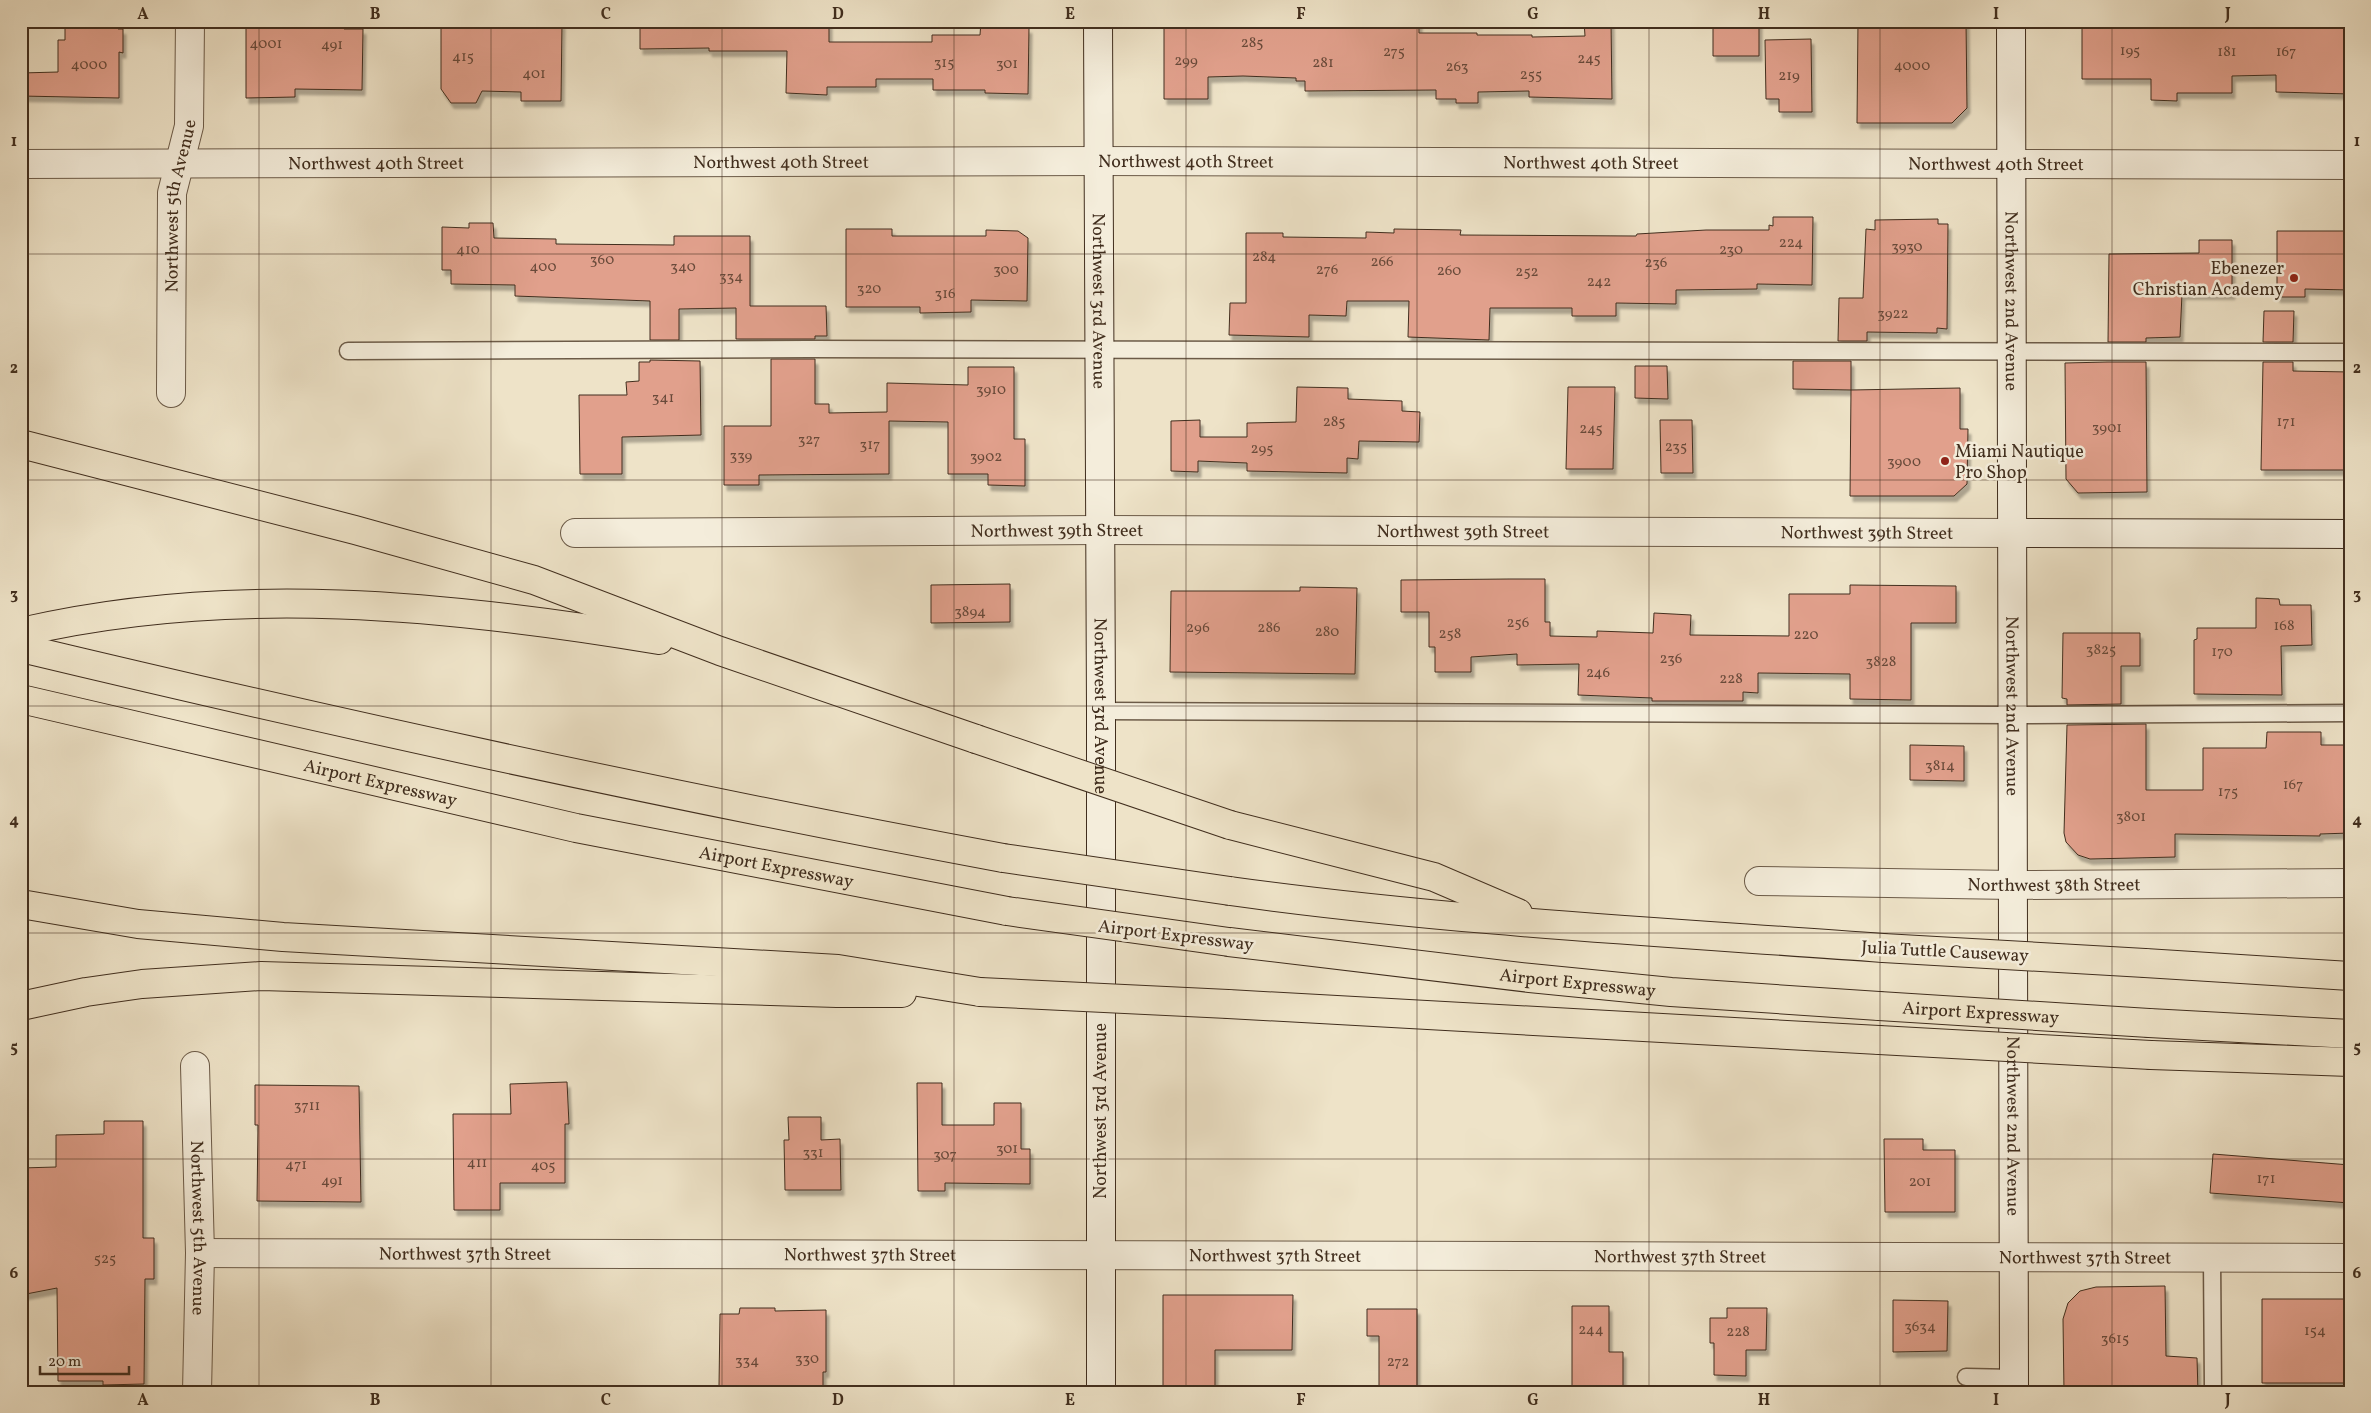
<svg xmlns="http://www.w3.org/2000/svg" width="2371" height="1413" font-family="Vollkorn,serif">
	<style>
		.building { fill: #e1a08c; stroke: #412e1e; filter: url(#shadow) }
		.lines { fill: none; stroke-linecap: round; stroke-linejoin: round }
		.lane-casing { stroke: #6c5b48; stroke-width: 19 }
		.street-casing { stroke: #6c5b48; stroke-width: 30 }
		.secondary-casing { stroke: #412e1e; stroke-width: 30 }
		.highway-casing { stroke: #412e1e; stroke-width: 30 }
		.lane { stroke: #f4eddb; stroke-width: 16 }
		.street { stroke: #f4eddb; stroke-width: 28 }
		.secondary { stroke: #f4eddb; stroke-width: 28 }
		.highway { stroke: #eee3c8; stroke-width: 28 }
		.highway-bridge-casing { stroke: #412e1e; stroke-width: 30; stroke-linecap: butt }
		.highway-bridge { stroke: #eee3c8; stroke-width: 28 }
		.grid { fill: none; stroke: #412e1e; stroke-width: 1; stroke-opacity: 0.55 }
		.poi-dot { fill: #8f2418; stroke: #f4eddb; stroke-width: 2 }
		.labels { text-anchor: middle; stroke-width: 5; stroke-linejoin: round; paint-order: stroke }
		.number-label { font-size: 15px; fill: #694a3a }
		.street-label { font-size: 18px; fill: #412e1e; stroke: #f4eddb }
		.poi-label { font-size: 18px; fill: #412e1e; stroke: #f4eddb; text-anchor: end }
		.neatline { fill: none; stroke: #412e1e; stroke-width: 2 }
		.grid-label { font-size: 16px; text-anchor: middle; font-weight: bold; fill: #412e1e }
	</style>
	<defs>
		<filter id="shadow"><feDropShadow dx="3" dy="5.5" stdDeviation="1" flood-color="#0004"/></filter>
	</defs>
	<rect width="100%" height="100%" fill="#eee3c8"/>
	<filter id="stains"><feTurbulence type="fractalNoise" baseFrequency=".004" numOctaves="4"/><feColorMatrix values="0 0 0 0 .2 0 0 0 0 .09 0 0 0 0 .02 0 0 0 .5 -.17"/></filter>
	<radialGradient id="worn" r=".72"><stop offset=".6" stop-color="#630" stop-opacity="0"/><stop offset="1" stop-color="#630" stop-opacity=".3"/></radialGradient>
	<path class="building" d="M 65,21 L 118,21 L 118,29 L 123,29 L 123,53 L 119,52 L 119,98 L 21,96 L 21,73 L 58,72 L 58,40 L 65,40 Z
		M 246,21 L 344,21 L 344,29 L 363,29 L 362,90 L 295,89 L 295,97 L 246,98 Z
		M 441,21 L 562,23 L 561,101 L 521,101 L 521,92 L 482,91 L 476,103 L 451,103 L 441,89 Z
		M 640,21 L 829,23 L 829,42 L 932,42 L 932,35 L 980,35 L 981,21 L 1021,21 L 1020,28 L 1029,28 L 1028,94 L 985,93 L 985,90 L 933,90 L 933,79 L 876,79 L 876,87 L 827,87 L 827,95 L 786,93 L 787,51 L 709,51 L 709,48 L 640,49 Z
		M 1164,21 L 1282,21 L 1282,26 L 1369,27 L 1369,21 L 1419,21 L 1419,33 L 1477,33 L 1477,35 L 1532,35 L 1532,37 L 1585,36 L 1584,21 L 1611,21 L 1612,99 L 1529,97 L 1529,91 L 1478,92 L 1478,103 L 1456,103 L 1456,99 L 1436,99 L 1436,90 L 1305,91 L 1305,81 L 1296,81 L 1296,78 L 1243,76 L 1208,77 L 1208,99 L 1164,99 Z
		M 1713,21 L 1759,21 L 1759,56 L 1713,56 Z
		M 1858,21 L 1966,21 L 1967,108 L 1952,123 L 1857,123 Z
		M 2082,21 L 2350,21 L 2350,94 L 2276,92 L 2276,75 L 2232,76 L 2232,93 L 2177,93 L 2177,101 L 2151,100 L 2151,79 L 2082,79 Z
		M 1811,39 L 1812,112 L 1779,112 L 1779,99 L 1766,99 L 1765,40 Z
		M 1773,217 L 1813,217 L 1812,285 L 1757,284 L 1757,289 L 1676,290 L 1676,304 L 1616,303 L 1616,316 L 1572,316 L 1572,308 L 1490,308 L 1489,340 L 1408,337 L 1409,301 L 1347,301 L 1346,316 L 1309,315 L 1309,337 L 1229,335 L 1230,303 L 1246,303 L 1246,233 L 1283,233 L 1283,237 L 1366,238 L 1366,232 L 1394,233 L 1394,229 L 1461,230 L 1460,235 L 1636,236 L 1637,234 L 1706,230 L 1769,230 L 1769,225 L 1773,226 Z
		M 1938,219 L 1938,224 L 1948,224 L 1947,329 L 1937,328 L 1937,333 L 1867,332 L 1867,341 L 1838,341 L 1839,298 L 1863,298 L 1866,229 L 1875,230 L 1875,220 Z
		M 469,223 L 493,223 L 494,238 L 556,239 L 556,244 L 674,245 L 674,236 L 750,236 L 750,306 L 826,306 L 827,336 L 815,336 L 815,339 L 736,339 L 736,308 L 679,309 L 679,340 L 650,340 L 650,301 L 515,296 L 515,285 L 451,284 L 451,270 L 442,270 L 442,227 L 469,228 Z
		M 846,229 L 892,229 L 892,236 L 986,236 L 986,230 L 1018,231 L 1028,238 L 1027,301 L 971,300 L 971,312 L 920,313 L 920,307 L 846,307 Z
		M 2277,231 L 2350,231 L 2350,290 L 2305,289 L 2305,297 L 2277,297 Z
		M 2199,240 L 2232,240 L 2232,294 L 2182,294 L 2180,337 L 2146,338 L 2146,342 L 2108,342 L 2109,254 L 2199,253 Z
		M 2264,311 L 2294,311 L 2293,342 L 2263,342 Z
		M 771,359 L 815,359 L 815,404 L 829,404 L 829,413 L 887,412 L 887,383 L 968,385 L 968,367 L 1014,367 L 1014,439 L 1025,439 L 1025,486 L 988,485 L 988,474 L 948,474 L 948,422 L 889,421 L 889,474 L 759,475 L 759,485 L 724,485 L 724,426 L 771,426 Z
		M 650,360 L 700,361 L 701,435 L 622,437 L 622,474 L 580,474 L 579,395 L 627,395 L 626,382 L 639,381 L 639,362 L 650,362 Z
		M 1793,361 L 1851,361 L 1851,390 L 1793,389 Z
		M 2108,362 L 2146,362 L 2147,492 L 2078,493 L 2066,479 L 2065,363 Z
		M 2263,362 L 2293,362 L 2293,371 L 2350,372 L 2350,470 L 2261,470 Z
		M 1635,366 L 1667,366 L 1668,399 L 1635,398 Z
		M 1297,387 L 1348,388 L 1348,399 L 1402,401 L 1402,411 L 1420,412 L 1419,442 L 1359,441 L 1358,459 L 1347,458 L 1347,473 L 1247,471 L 1247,463 L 1198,461 L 1198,472 L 1171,471 L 1171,421 L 1200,420 L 1200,437 L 1247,437 L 1247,423 L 1296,422 Z
		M 1568,387 L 1615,387 L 1613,469 L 1566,469 Z
		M 1960,388 L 1960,429 L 1968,429 L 1967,484 L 1954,496 L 1850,496 L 1851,390 Z
		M 1660,420 L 1692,420 L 1693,473 L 1661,473 Z
		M 1509,579 L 1545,579 L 1545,622 L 1550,622 L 1550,636 L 1597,637 L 1597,631 L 1653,633 L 1654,613 L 1691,615 L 1690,635 L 1789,636 L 1789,594 L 1850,594 L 1850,585 L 1956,586 L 1956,623 L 1911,623 L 1911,700 L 1850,699 L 1850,674 L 1758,673 L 1758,693 L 1743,692 L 1743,701 L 1652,701 L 1652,698 L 1578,695 L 1579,664 L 1517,665 L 1517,654 L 1471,657 L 1471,672 L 1435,672 L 1435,647 L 1429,647 L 1429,612 L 1401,612 L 1401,580 Z
		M 1010,584 L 1010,622 L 931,623 L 931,585 Z
		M 1300,587 L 1357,588 L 1355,674 L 1170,672 L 1171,591 L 1300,591 Z
		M 2256,598 L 2279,599 L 2280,605 L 2311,605 L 2312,645 L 2281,646 L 2282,695 L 2194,694 L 2194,640 L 2197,639 L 2197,628 L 2256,628 Z
		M 2063,633 L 2140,633 L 2140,666 L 2121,666 L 2121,704 L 2067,705 L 2067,699 L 2062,698 Z
		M 2146,724 L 2146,790 L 2203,790 L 2203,748 L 2266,748 L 2267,732 L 2321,732 L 2321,745 L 2350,745 L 2350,833 L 2320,834 L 2320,836 L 2175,834 L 2175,857 L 2090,859 L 2078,855 L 2066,842 L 2064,833 L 2067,725 Z
		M 1910,745 L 1964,746 L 1964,781 L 1910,780 Z
		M 567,1082 L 569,1124 L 565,1124 L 565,1183 L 500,1183 L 500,1210 L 454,1210 L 453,1114 L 511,1114 L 510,1084 Z
		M 917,1083 L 942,1083 L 942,1125 L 994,1125 L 994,1103 L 1021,1103 L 1021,1149 L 1030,1149 L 1030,1184 L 945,1183 L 945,1191 L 918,1191 Z
		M 255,1085 L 359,1086 L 361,1202 L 257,1201 L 258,1125 L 255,1125 Z
		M 788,1117 L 821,1117 L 821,1140 L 840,1139 L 841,1190 L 785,1190 L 784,1140 L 789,1140 Z
		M 104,1121 L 143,1121 L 143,1238 L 154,1238 L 154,1279 L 145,1279 L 144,1384 L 103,1385 L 103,1381 L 58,1381 L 57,1288 L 21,1295 L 21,1168 L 56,1167 L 56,1135 L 104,1134 Z
		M 1884,1139 L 1923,1139 L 1923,1150 L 1955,1150 L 1955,1212 L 1885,1212 Z
		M 2213,1154 L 2350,1165 L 2350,1203 L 2210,1193 Z
		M 2165,1286 L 2166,1356 L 2197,1358 L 2198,1392 L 2064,1392 L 2063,1319 L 2068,1303 L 2080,1291 L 2096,1287 Z
		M 1163,1295 L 1293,1295 L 1292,1350 L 1215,1350 L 1215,1392 L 1163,1392 Z
		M 2262,1299 L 2350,1299 L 2350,1383 L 2262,1383 Z
		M 1893,1300 L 1948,1301 L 1947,1351 L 1893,1352 Z
		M 1572,1306 L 1609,1306 L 1609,1352 L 1623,1352 L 1623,1392 L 1572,1392 Z
		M 740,1308 L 775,1308 L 775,1311 L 826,1310 L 826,1372 L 823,1372 L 823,1392 L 778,1392 L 778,1387 L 719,1386 L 720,1314 L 739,1314 Z
		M 1727,1308 L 1767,1308 L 1766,1350 L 1746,1350 L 1746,1376 L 1714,1375 L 1714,1343 L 1710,1343 L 1710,1318 L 1727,1318 Z
		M 1367,1309 L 1417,1309 L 1417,1386 L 1379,1386 L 1379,1336 L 1367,1336 Z"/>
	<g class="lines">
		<defs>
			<path id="lane" d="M 348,351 L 808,349 L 2350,352
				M 1101,711 L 2013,715 L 2350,713
				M 2212,1257 L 2213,1392
				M 1966,1377 L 2014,1378"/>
			<g id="street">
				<path id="s1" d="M 21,164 L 1097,161 L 2350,165"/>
				<path id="s2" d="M 171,393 L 172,193 L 189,126 L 190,21"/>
				<path id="s3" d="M 575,533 L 1100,530 L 2012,533"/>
				<path id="s4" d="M 1759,881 L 2013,885 L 2350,883"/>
				<path id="s5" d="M 195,1066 L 200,1253 L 197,1392"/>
				<path id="s6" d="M 200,1253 L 2350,1258"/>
			</g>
			<g id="secondary">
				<path id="s7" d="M 1098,21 L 1101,711 L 1101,1392"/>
				<path id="s8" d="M 2011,21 L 2014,1392"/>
				<path d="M 2012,533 L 2350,534"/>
			</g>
			<g id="highway">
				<path d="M 21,444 L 355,530 L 534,580 L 720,651 L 976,739"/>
				<path d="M 21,632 C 231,583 449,605 659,640"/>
				<path d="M 21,648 C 347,726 673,797 1003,858"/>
				<path id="s9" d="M 21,699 L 576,828 L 1007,911"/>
				<path d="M 1230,825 L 1434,877 L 1518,913"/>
				<path d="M 1230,891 C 1446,921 1665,932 1883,948"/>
				<path d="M 21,904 L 138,924 L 283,937 L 838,969 L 980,992"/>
				<path id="s10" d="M 1229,942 L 1530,978 L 1671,992 L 1879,1006"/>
				<path d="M 2145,963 L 2350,976"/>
				<path d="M 1228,1004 L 1879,1040"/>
				<path d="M 21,1006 L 86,992 L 142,984 L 261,976 L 837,993 L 902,993"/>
				<path d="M 2149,1023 L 2350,1034"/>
				<path d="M 2151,1055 L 2350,1062"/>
			</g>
		</defs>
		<use href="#lane" class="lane-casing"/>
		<use href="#street" class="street-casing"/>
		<use href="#secondary" class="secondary-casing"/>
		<use href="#highway" class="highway-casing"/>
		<use href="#lane" class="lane"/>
		<use href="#street" class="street"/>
		<use href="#secondary" class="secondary"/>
		<use href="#highway" class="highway"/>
		<defs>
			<g id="highway-bridge">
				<path d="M 976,739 L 1230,825"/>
				<path d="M 1003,858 L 1230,891"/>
				<path d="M 1007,911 L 1229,942"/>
				<path d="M 1883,948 L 2145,963"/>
				<path d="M 980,992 L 1228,1004"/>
				<path id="s11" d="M 1879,1006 L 2149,1023"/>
				<path d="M 1879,1040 L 2151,1055"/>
			</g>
		</defs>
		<use href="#highway-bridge" class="highway-bridge-casing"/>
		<use href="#highway-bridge" class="highway-bridge"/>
	</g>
	<path class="grid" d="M 259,21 L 259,1392M 491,21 L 491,1392M 722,21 L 722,1392M 954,21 L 954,1392M 1186,21 L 1186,1392M 1417,21 L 1417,1392M 1649,21 L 1649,1392M 1880,21 L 1880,1392M 2112,21 L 2112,1392M 21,254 L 2350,254M 21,480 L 2350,480M 21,706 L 2350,706M 21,933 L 2350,933M 21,1159 L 2350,1159"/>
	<g class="poi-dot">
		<circle cx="2294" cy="278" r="5"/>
		<circle cx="1945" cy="461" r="5"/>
	</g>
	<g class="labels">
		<g class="number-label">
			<text x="1252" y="47">285</text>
			<text x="266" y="48">4001</text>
			<text x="332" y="49">491</text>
			<text x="2130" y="55">195</text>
			<text x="1394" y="56">275</text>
			<text x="2227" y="56">181</text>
			<text x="2286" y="56">167</text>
			<text x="463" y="61">415</text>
			<text x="1589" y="63">245</text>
			<text x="1186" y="65">299</text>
			<text x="944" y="67">315</text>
			<text x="1323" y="67">281</text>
			<text x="1007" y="68">301</text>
			<text x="89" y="69">4000</text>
			<text x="1912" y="70">4000</text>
			<text x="1457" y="71">263</text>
			<text x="534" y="78">401</text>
			<text x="1531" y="79">255</text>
			<text x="1789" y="80">219</text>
			<text x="1791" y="247">224</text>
			<text x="1907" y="251">3930</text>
			<text x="468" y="254">410</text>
			<text x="1731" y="254">230</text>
			<text x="1264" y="261">284</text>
			<text x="602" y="264">360</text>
			<text x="1382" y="266">266</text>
			<text x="1656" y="267">236</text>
			<text x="543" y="271">400</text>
			<text x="683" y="271">340</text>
			<text x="1006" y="274">300</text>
			<text x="1327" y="274">276</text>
			<text x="1449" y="275">260</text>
			<text x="1527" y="276">252</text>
			<text x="731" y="281">334</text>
			<text x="1599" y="286">242</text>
			<text x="869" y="293">320</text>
			<text x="945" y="298">316</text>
			<text x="1893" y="318">3922</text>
			<text x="991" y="394">3910</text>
			<text x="663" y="402">341</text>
			<text x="1334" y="426">285</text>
			<text x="2286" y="426">171</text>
			<text x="2107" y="432">3901</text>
			<text x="1591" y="433">245</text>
			<text x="809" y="444">327</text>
			<text x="870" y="449">317</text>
			<text x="1676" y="451">235</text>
			<text x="1262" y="453">295</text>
			<text x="741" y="460">339</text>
			<text x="986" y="461">3902</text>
			<text x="1904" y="466">3900</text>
			<text x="970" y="616">3894</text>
			<text x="1518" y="627">256</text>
			<text x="2284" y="630">168</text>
			<text x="1198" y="632">296</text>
			<text x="1269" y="632">286</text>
			<text x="1327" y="636">280</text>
			<text x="1450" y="638">258</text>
			<text x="1806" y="639">220</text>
			<text x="2101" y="654">3825</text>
			<text x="2222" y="656">170</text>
			<text x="1671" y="663">236</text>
			<text x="1881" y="666">3828</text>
			<text x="1598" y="677">246</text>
			<text x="1731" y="683">228</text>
			<text x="1940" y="770">3814</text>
			<text x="2293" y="789">167</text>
			<text x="2228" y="796">175</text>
			<text x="2131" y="821">3801</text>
			<text x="307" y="1110">3711</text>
			<text x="1007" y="1153">301</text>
			<text x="813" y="1157">331</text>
			<text x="945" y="1159">307</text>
			<text x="477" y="1167">411</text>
			<text x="296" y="1169">471</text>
			<text x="543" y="1170">405</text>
			<text x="2266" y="1183">171</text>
			<text x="332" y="1185">491</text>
			<text x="1920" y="1186">201</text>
			<text x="105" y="1263">525</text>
			<text x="1920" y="1331">3634</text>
			<text x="1591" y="1334">244</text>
			<text x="2315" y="1335">154</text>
			<text x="1738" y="1336">228</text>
			<text x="2115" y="1343">3615</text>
			<text x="807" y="1363">330</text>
			<text x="747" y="1365">334</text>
			<text x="1398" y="1366">272</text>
		</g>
		<g class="street-label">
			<text dy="6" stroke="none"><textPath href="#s1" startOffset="760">Northwest 40th Street</textPath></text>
			<text dy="6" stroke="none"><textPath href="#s1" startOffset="1165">Northwest 40th Street</textPath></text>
			<text dy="6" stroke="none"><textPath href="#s1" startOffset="355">Northwest 40th Street</textPath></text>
			<text dy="6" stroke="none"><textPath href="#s1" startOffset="1570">Northwest 40th Street</textPath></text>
			<text dy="6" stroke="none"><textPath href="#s1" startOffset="1975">Northwest 40th Street</textPath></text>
			<text dy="6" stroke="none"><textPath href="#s2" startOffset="188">Northwest 5th Avenue</textPath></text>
			<text dy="6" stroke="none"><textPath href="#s7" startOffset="280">Northwest 3rd Avenue</textPath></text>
			<text dy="6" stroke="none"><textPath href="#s8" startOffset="280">Northwest 2nd Avenue</textPath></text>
			<text dy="6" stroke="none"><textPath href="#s3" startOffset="482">Northwest 39th Street</textPath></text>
			<text dy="6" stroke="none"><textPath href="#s3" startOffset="888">Northwest 39th Street</textPath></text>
			<text dy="6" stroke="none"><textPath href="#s3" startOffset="1292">Northwest 39th Street</textPath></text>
			<text dy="6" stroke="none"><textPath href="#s7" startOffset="685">Northwest 3rd Avenue</textPath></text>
			<text dy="6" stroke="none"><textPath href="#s8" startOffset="685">Northwest 2nd Avenue</textPath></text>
			<text dy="6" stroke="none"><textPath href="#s9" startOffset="369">Airport Expressway</textPath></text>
			<text dy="6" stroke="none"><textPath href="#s9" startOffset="774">Airport Expressway</textPath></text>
			<text dy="6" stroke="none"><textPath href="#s4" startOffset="295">Northwest 38th Street</textPath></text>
			<text transform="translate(1176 935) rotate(7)" y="6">Airport Expressway</text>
			<text transform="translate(1945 951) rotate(3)" y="6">Julia Tuttle Causeway</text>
			<text dy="6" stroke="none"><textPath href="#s10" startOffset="351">Airport Expressway</textPath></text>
			<text dy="6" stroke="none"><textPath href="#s11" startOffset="102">Airport Expressway</textPath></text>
			<text transform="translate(1100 1111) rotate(-90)" y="6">Northwest 3rd Avenue</text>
			<text dy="6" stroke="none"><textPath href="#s8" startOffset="1105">Northwest 2nd Avenue</textPath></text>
			<text dy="6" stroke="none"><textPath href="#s5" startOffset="162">Northwest 5th Avenue</textPath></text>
			<text dy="6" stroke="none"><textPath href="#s6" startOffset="265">Northwest 37th Street</textPath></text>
			<text dy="6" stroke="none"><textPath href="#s6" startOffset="670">Northwest 37th Street</textPath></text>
			<text dy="6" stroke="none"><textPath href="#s6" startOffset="1075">Northwest 37th Street</textPath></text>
			<text dy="6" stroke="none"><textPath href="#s6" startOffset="1480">Northwest 37th Street</textPath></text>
			<text dy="6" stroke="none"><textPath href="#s6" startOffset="1885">Northwest 37th Street</textPath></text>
		</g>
		<g class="poi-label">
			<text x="2284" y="274">Ebenezer<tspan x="2284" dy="21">Christian Academy</tspan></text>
			<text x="1955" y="457" text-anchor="start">Miami Nautique<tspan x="1955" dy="21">Pro Shop</tspan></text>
		</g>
	</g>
	<rect width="2371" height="1413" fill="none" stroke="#eee3c8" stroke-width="55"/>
	<path d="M40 1366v8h89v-8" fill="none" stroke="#412e1e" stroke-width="2.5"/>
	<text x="48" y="1366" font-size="15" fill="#412e1e" stroke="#f4eddb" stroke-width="4" paint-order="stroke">20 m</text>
	<rect x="28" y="28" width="2316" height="1358" class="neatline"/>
	<g class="grid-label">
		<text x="143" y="19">A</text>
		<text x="375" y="19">B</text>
		<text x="606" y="19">C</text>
		<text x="838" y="19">D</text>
		<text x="1070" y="19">E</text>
		<text x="1301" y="19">F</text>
		<text x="1533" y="19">G</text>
		<text x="1764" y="19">H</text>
		<text x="1996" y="19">I</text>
		<text x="2228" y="19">J</text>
		<text x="14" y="146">1</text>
		<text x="2357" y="146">1</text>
		<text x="14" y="373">2</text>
		<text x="2357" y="373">2</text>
		<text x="14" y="599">3</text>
		<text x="2357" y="599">3</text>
		<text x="14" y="825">4</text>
		<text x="2357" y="825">4</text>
		<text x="14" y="1052">5</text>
		<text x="2357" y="1052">5</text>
		<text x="14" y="1278">6</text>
		<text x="2357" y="1278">6</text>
		<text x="143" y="1405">A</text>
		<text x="375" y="1405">B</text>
		<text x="606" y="1405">C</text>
		<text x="838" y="1405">D</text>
		<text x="1070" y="1405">E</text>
		<text x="1301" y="1405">F</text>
		<text x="1533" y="1405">G</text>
		<text x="1764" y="1405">H</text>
		<text x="1996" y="1405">I</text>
		<text x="2228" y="1405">J</text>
	</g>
	<rect width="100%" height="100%" filter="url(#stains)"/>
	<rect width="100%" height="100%" fill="url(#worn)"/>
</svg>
